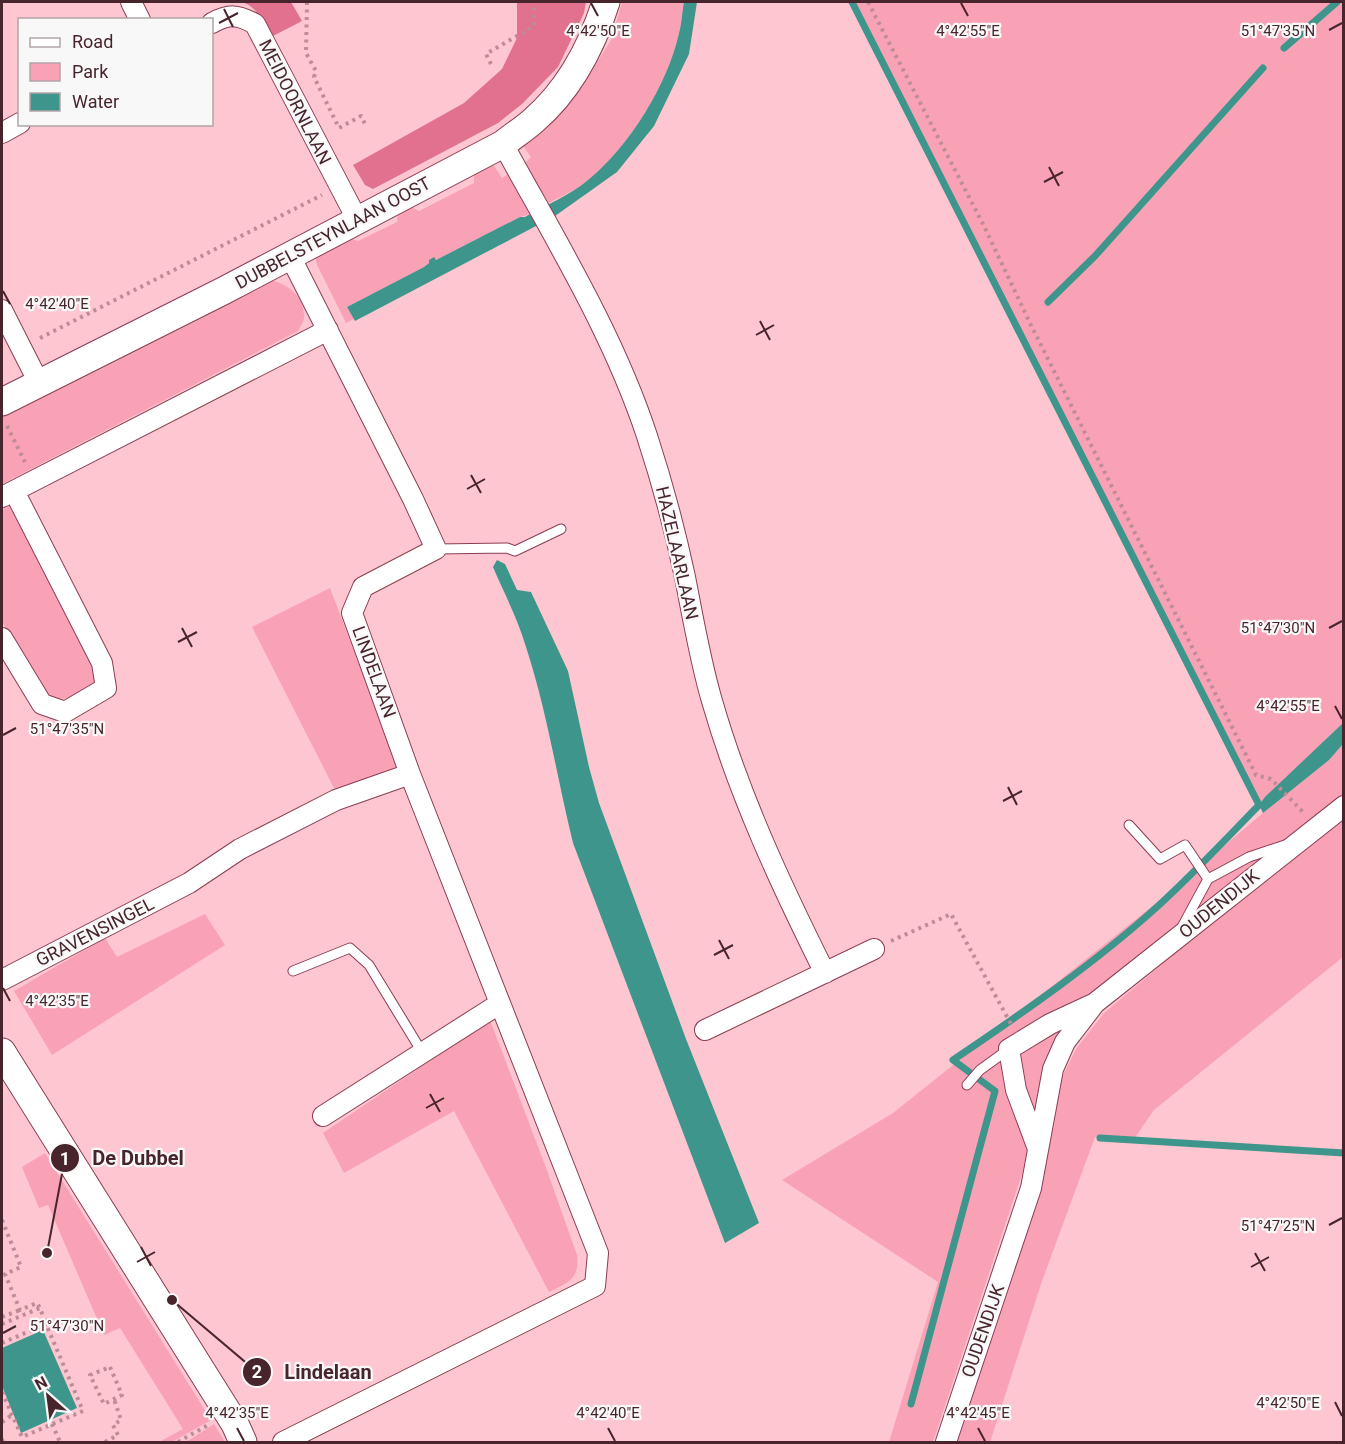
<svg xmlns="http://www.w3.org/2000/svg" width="1345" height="1444" font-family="Roboto,sans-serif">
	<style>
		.green { fill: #f9a2b5 }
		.forest { fill: #e1718d }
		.water { fill: #3d958b }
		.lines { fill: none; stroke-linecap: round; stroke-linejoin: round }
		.stream { stroke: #3d958b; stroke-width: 7 }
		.lane-casing { stroke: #8c3d52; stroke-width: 11 }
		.street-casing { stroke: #8c3d52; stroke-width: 22 }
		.secondary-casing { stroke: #8c3d52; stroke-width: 29 }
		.path { stroke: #bd8c96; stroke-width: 4; stroke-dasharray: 3 4.5; stroke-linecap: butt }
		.lane { stroke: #fff; stroke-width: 9 }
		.street { stroke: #fff; stroke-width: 20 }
		.secondary { stroke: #fff; stroke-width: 27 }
		.ticks { fill: none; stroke: #48252d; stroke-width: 2 }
		.labels { text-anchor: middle; stroke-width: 4.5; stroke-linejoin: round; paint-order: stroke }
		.street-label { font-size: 18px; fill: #48252d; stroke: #f8f8f8 }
		.ticks-label { font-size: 15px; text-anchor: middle; fill: #48252d; stroke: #f8f8f8; stroke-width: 4.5; stroke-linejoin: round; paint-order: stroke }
		.leader { fill: none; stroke: #48252d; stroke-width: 2 }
		.callout-dot { fill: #48252d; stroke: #f8f8f8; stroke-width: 2 }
		.mark-label { font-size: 18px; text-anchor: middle; font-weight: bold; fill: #fff }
		.callout-label { font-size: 20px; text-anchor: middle; font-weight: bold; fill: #48252d; stroke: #f8f8f8; stroke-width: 4.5; stroke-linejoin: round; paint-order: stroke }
	</style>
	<rect width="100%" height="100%" fill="#fec6d1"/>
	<path class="green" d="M 622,2 L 684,2 C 682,12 682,23 679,33 C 668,84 629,147 588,180 C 577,189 562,196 549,203 L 524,164 L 531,157 L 522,144 L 576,95 L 611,40 Z
		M 852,2 L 1343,2 L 1343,723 L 1259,805 L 1221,724 L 1043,381 L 1021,333 Z
		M 492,163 L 502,178 L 508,174 L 530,214 L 520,217 L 436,260 L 434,258 L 424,267 L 347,307 L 354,319 L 346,323 L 317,265 L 315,254 L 349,238 L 358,241 L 397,222 L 398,213 L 409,206 L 419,211 L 474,183 L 474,173 Z
		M 269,280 C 285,282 303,295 304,314 C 305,320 301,326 298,331 L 2,484 L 2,417 Z
		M 11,505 L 98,667 L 96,683 C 80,693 62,707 45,693 L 2,622 L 2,510 Z
		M 330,588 L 398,766 L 337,794 L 252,627 Z
		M 1343,744 L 1343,795 L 1316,828 L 1124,975 L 1044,1069 L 1023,1171 L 933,1442 L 889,1442 L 938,1282 L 782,1180 L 893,1113 L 1160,900 L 1263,813 L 1329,760 Z
		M 1343,812 L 1343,957 L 1154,1110 L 1134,1139 L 1095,1137 L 1042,1281 L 990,1442 L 955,1442 L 1054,1126 L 1060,1081 L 1076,1049 L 1104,1013 Z
		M 205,914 L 225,945 L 52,1055 L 14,991 L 105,938 L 117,957 Z
		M 490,1020 L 548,1173 L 577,1255 C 580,1279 568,1283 549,1292 L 454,1111 L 344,1173 L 323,1133 Z
		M 45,1153 L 211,1420 L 172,1442 L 159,1442 L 183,1429 L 120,1328 L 104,1335 L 48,1205 L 39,1208 L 22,1167 Z
		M 214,1424 L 225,1442 L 186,1442 Z"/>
	<path class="forest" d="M 242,2 L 291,2 L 302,21 L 273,36 C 266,24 256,6 242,2 Z
		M 517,2 L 586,2 L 584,13 L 558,67 L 522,104 L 498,123 L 373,189 L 365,185 L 353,165 L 464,103 L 502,69 L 517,38 Z"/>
	<path class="water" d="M 684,2 L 697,2 L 689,54 L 654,126 L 617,172 L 555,216 L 355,321 L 347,307 L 424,267 L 429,263 L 429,260 L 434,257 L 436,260 L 520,217 L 525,217 C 546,205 570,195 588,180 C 629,147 668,84 679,33 C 682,23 682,12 684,2 Z
		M 497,560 L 505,564 L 517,590 L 531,592 L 568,671 L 589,767 L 599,803 L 686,1039 L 759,1223 L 725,1243 L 573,843 C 557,778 547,711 526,647 C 518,619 504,593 493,567 Z
		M 1343,723 L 1343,744 L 1329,760 L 1263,813 L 1259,805 L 1265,797 Z
		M 43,1330 L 77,1408 L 21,1433 L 2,1386 L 2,1348 Z"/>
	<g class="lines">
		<path class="stream" d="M 852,2 L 1259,805 C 1226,839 1193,874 1158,906 C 1095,963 1024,1012 953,1060 L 995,1091 L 911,1404
			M 1284,48 L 1337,2
			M 1048,302 L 1095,256 L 1263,68
			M 1100,1138 L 1344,1153"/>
		<defs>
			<path id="lane" d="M 436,549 L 507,548 L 515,551 L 561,529
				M 1129,825 L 1160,859 L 1185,845 L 1208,879
				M 1182,927 L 1208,879 L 1249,857 L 1285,845
				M 293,971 L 350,948 L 369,965 L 422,1052
				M 967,1085 L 980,1070 L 1009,1049"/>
			<path id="street" d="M 131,2 L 140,20
				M 212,23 C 229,14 237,14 255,24 L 358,221
				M 2,133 L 20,123
				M 503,144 C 555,239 613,333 647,436 C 662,482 675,530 685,577 C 693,618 700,660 712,701 C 739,795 781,885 825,973
				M 2,310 L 39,383
				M 2,497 L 328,330
				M 2,638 L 42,704 L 65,712 L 106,688 L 102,663 L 14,491
				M 2,980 L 189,883 L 240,849 L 336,800 L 410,774
				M 705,1030 L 874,949
				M 323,1116 L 499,1004
				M 1038,1149 L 1016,1090 L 1009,1049 L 1050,1024 L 1093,1004
				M 283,1442 L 595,1286 L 598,1253 L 410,774 L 352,613 L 363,587 L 436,549 L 413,499 L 290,256
				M 946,1442 L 1031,1188 L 1053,1069 L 1065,1042 L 1095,1003 L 1344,806"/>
			<path id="secondary" d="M 2,402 L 223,291 L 503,144 C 513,136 524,129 533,121 C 569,90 592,46 606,2
				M 2,1052 L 235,1424 L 243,1442"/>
		</defs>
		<use href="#lane" class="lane-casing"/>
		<use href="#street" class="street-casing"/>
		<use href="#secondary" class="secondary-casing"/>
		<path class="path" d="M 307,2 L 306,53 L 316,71 L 314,77 L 339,128 L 361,116 L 366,126
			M 868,2 L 984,226 L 1030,323 L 1256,775 L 1271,779 L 1303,812
			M 491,64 L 486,54 L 534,26 L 534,2
			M 40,338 L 322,195
			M 7,426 L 25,462
			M 891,941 L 951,914 L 1012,1026
			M 2,1220 L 21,1267 L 5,1274 L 20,1310 L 37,1303 L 40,1308
			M 2,1317 L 20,1310
			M 2,1324 L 40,1308 L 46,1324
			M 2,1343 L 46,1324 L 83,1411 L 22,1437 L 2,1392
			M 110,1367 L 122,1395 L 104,1404 L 90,1375 Z
			M 2,1422 L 12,1415
			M 52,1424 L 60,1442
			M 2,1439 L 3,1442
			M 105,1442 L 118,1435 L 113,1425 L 121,1420 L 114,1399
			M 178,1442 L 208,1425"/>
		<use href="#lane" class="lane"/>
		<use href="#street" class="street"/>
		<use href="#secondary" class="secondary"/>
	</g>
	<path class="ticks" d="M 591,3 L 598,16M 961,3 L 968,16M 224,9 L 233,27M 219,23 L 238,13M 1329,30 L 1342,23M 1049,167 L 1059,186M 1044,182 L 1063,172M 3,291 L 10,304M 760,321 L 770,340M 756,335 L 774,325M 471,475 L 481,493M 467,489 L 485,479M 182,628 L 192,647M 1329,628 L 1342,621M 178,642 L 197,632M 1335,706 L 1342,719M 3,735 L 16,728M 1008,787 L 1017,805M 1003,801 L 1022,791M 719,940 L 729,959M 714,955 L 733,945M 3,988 L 10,1001M 430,1094 L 440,1112M 426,1108 L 444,1098M 1329,1225 L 1342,1218M 141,1247 L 151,1266M 1255,1253 L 1265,1271M 137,1262 L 155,1252M 1251,1267 L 1269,1257M 3,1333 L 16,1326M 1335,1402 L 1342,1416M 237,1428 L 244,1441M 608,1428 L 615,1441M 978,1428 L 985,1441"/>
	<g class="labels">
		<g class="street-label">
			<text transform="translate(295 102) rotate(63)" y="6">MEIDOORNLAAN</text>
			<text transform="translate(333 233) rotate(-28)" y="6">DUBBELSTEYNLAAN OOST</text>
			<text transform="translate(677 553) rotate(77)" y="6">HAZELAARLAAN</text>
			<text transform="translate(374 672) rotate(70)" y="6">LINDELAAN</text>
			<text transform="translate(1219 904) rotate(-39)" y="6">OUDENDIJK</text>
			<text transform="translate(95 932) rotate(-27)" y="6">GRAVENSINGEL</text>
			<text transform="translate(983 1331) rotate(-71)" y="6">OUDENDIJK</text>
		</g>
	</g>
	<g class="ticks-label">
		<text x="1278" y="36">51°47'35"N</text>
		<text x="598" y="36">4°42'50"E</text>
		<text x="968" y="36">4°42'55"E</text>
		<text x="57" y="309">4°42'40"E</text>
		<text x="1278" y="633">51°47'30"N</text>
		<text x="1288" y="711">4°42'55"E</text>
		<text x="67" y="734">51°47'35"N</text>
		<text x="57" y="1006">4°42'35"E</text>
		<text x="1278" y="1231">51°47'25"N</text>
		<text x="67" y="1331">51°47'30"N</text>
		<text x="1288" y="1408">4°42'50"E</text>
		<text x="237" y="1418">4°42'35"E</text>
		<text x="608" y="1418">4°42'40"E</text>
		<text x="978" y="1418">4°42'45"E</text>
	</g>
	<path class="leader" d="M47 1253L65 1158M172 1300L257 1372"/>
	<g class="callout-dot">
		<circle cx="47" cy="1253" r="6"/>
		<circle cx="172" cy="1300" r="6"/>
		<circle cx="65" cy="1158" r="15"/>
		<circle cx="257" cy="1372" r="15"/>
	</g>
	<g class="mark-label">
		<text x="65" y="1165">1</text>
		<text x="257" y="1378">2</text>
	</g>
	<g class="callout-label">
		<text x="138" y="1165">De Dubbel</text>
		<text x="328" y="1379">Lindelaan</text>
	</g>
	<rect width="1345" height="1444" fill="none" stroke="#48252d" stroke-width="6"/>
	<rect x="18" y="18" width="195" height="108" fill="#f8f8f8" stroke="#b2a4a7" stroke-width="1.5"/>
	<rect x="30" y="38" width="30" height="9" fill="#ffffff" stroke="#b2a4a7" stroke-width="1.5"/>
	<text x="72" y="48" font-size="18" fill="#48252d">Road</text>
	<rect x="30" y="63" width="30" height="18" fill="#f9a2b5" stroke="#b2a4a7" stroke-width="1.5"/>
	<text x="72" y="78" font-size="18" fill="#48252d">Park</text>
	<rect x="30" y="93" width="30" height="18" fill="#3d958b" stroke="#b2a4a7" stroke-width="1.5"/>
	<text x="72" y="108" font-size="18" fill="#48252d">Water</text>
	<g transform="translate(48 1396) rotate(332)" stroke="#f8f8f8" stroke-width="4.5" paint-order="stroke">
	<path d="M0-4.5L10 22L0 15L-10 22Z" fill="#48252d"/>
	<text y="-9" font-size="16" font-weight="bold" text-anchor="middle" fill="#48252d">N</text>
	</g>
</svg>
